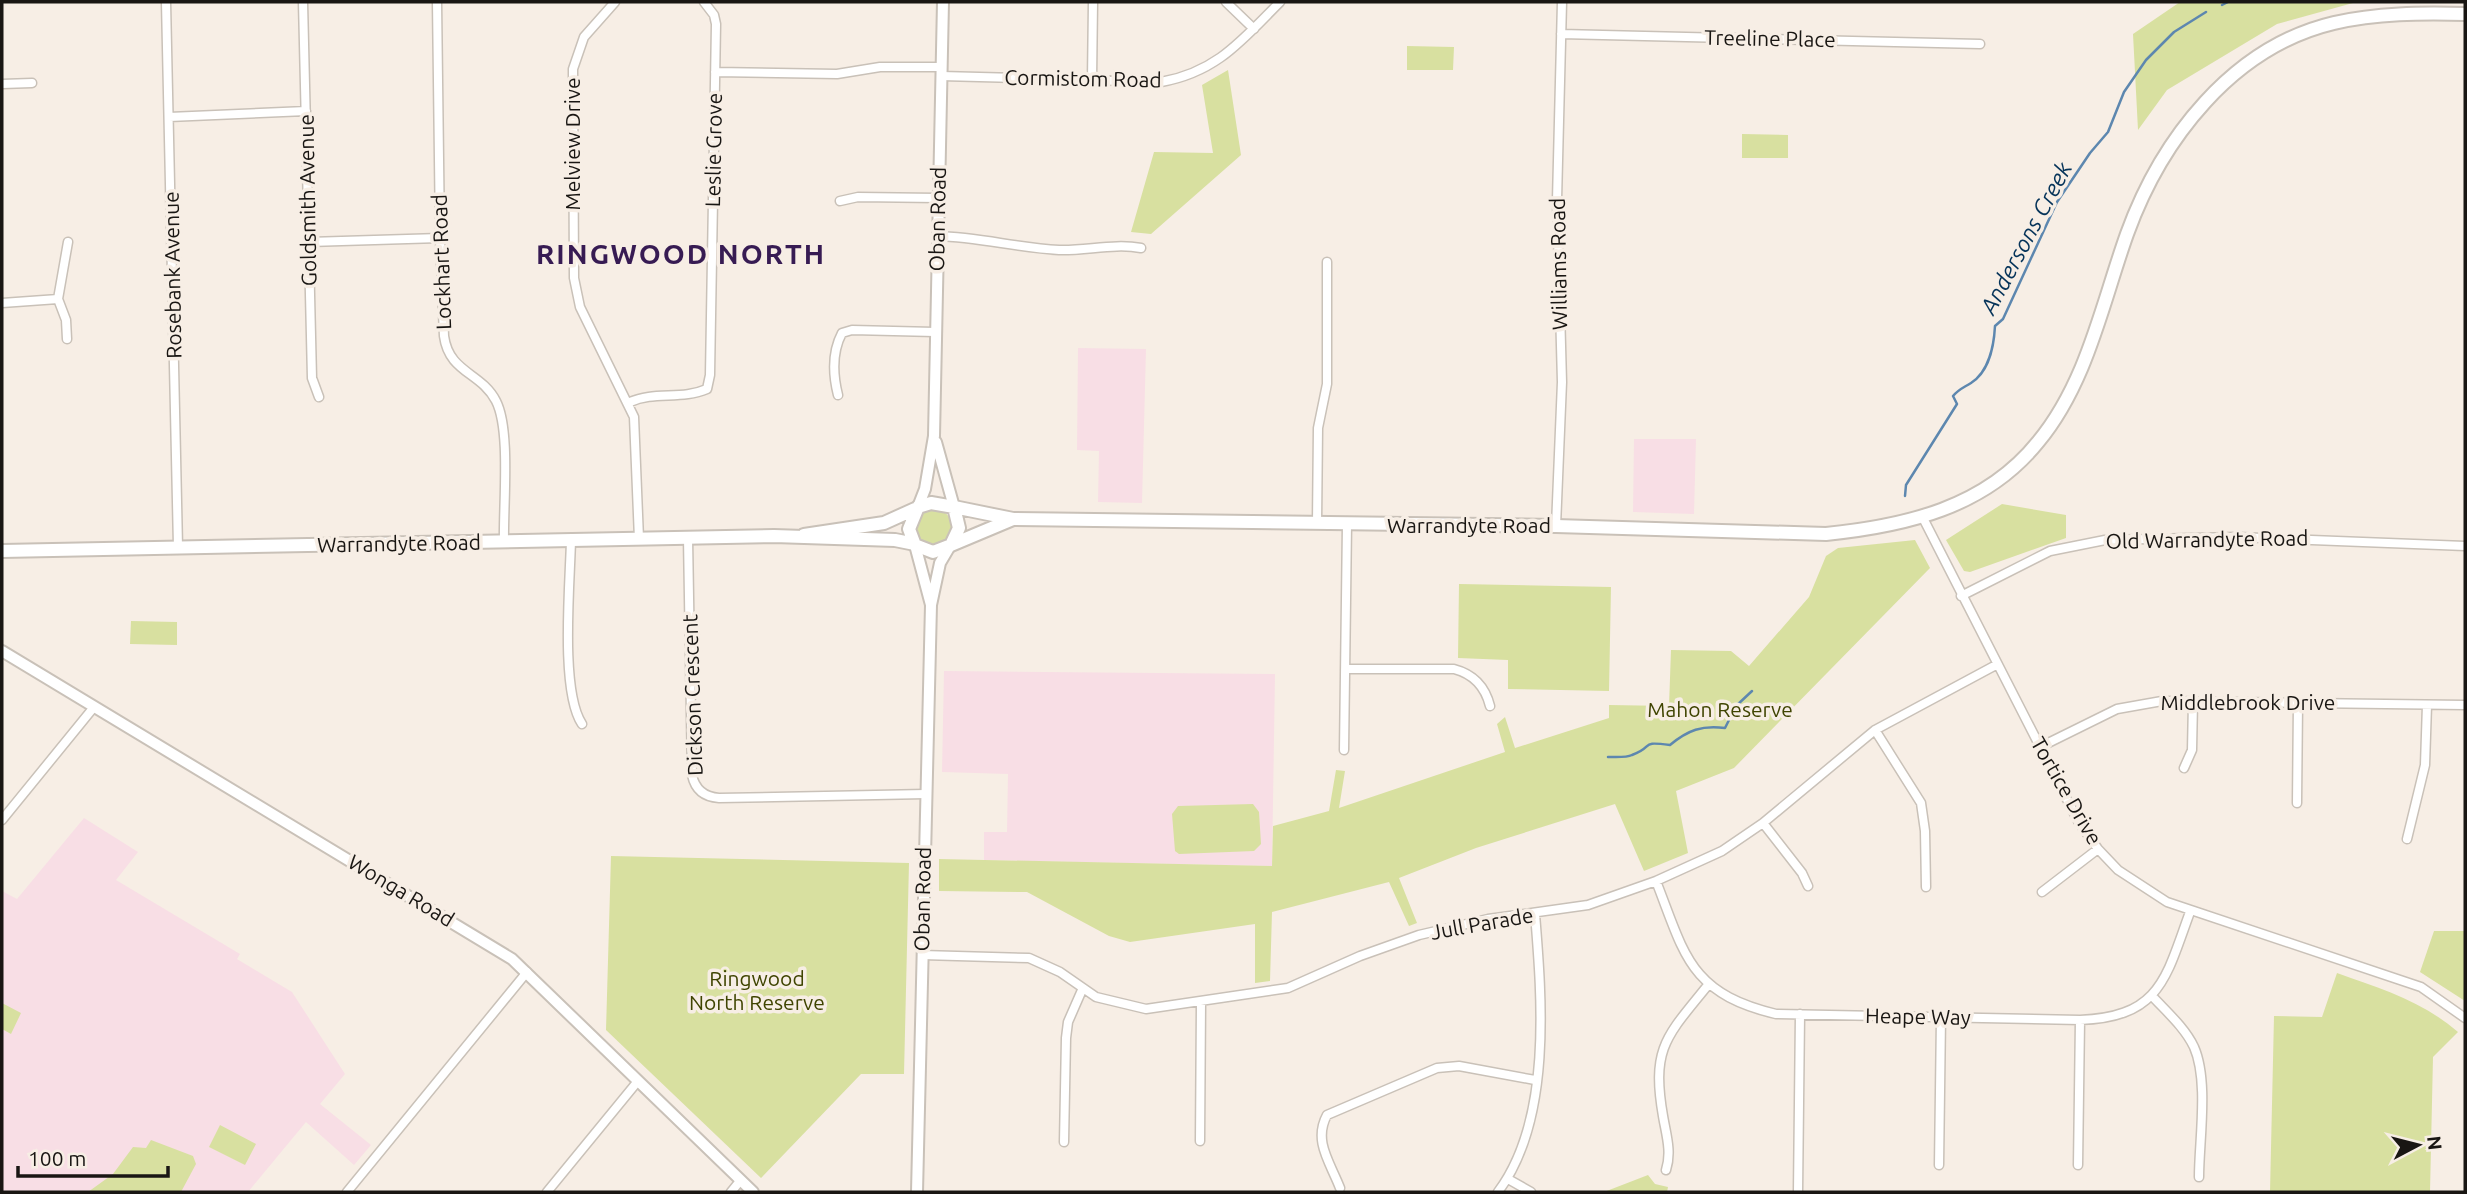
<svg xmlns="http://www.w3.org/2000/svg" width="2467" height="1194" font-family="Ubuntu,sans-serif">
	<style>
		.education { fill: #f8dee5 }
		.green { fill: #d8e0a0 }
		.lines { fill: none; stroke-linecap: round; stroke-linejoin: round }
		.stream { stroke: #5d87af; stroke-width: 2.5 }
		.street-casing { stroke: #c9c1b8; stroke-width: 11 }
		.secondary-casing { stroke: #c9c1b8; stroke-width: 14 }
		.primary-casing { stroke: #c9c1b8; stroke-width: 16 }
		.street { stroke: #fff; stroke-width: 8 }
		.secondary { stroke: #fff; stroke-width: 10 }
		.primary { stroke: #fff; stroke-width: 12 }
		.labels { text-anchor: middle; stroke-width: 7; stroke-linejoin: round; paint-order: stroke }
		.street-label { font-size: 21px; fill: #191613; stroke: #f7eee5 }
		.park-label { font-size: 21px; fill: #3f4401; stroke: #f7eee5 }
		.water-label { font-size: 23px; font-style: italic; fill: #053359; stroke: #f7eee5 }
		.district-label { font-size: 28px; font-weight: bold; letter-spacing: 2px; fill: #371b53; stroke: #f7eee5 }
	</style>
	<rect width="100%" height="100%" fill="#f7eee5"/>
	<path class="education" d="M 1078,348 L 1146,349 L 1142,503 L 1098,502 L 1099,451 L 1077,450 Z
		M 1634,439 L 1696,439 L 1694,514 L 1633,512 Z
		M 944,671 L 1275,674 L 1272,866 L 984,860 L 984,832 L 1007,832 L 1008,774 L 942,772 Z
		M 84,818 L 138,852 L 116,880 L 240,954 L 237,959 L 292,992 L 345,1074 L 320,1104 L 371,1145 L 354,1165 L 306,1122 L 248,1192 L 2,1192 L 2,891 L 17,899 Z"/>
	<path class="green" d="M 2180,2 L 2368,2 L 2353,3 L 2277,24 L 2167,90 L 2138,130 L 2133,34 Z
		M 1407,46 L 1454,47 L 1453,70 L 1407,70 Z
		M 1228,70 L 1241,155 L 1151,234 L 1131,232 L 1154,152 L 1213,153 L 1202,85 Z
		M 1742,134 L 1788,135 L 1788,158 L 1742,158 Z
		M 2002,504 L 2066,515 L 2066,538 L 1970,572 L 1964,571 L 1946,540 Z
		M916 527a18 18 0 1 1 36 0a18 18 0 1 1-36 0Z
		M 1915,540 L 1930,568 L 1734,768 L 1676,791 L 1688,853 L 1644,871 L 1615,804 L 1476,848 L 1399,878 L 1417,923 L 1409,926 L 1389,882 L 1272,912 L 1270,981 L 1255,983 L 1255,924 L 1130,942 L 1109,936 L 1027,892 L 939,891 L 939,859 L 1272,866 L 1273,826 L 1329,811 L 1336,770 L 1345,771 L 1339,808 L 1505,752 L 1497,724 L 1505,717 L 1515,748 L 1609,718 L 1609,705 L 1669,706 L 1671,650 L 1731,651 L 1749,666 L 1809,597 L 1826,556 L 1838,548 Z
		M 1459,584 L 1611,587 L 1609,691 L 1508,689 L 1508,660 L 1458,658 Z
		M 131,621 L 177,622 L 177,645 L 130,644 Z
		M 1253,804 L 1259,812 L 1261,844 L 1254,851 L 1179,854 L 1175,851 L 1172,814 L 1178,806 Z
		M 611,856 L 909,863 L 904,1074 L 861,1074 L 761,1178 L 606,1030 Z
		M 2434,931 L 2465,931 L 2465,1001 L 2420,972 Z
		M 2337,973 C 2382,989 2422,1001 2458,1032 L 2433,1057 L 2430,1192 L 2270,1192 L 2274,1016 L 2322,1017 Z
		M 2,1003 L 21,1013 L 11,1034 L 2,1029 Z
		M 220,1125 L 256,1144 L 245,1165 L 209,1147 Z
		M 151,1140 L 193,1156 L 196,1164 L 181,1192 L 88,1192 L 113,1174 L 133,1147 L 146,1148 Z
		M 1648,1175 L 1655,1184 L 1668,1187 L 1667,1192 L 1604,1192 Z"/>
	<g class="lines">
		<path class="stream" d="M 2222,5 L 2228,2
			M 1905,496 L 1906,485 L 1957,404 L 1953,396 C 1959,389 1963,388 1971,383 C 1989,372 1994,345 1995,326 L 2003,319 L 2057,202 L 2090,153 L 2108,132 L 2124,92 L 2146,60 L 2174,32 L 2206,12
			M 1608,757 C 1615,757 1626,758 1632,755 C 1656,746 1638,741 1670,745 C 1688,730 1702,725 1725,728 L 1736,706 L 1752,691"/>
		<defs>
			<path id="street" d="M 166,2 L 178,547
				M 303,2 L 312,378 L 319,397
				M 437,2 L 440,238 L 444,336 C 449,373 481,372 496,401 C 511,430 503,506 504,542
				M 615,2 L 584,37 L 573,69 L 574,278 L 580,307 L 634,417 L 639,539
				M 1226,2 L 1254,29
				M 1561,34 L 1980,44
				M 715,72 L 837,74 L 880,67 L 942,67
				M 941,76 L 1161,82 C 1217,72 1242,40 1280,2
				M 1092,80 L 1093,2
				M 2,84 L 32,83
				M 169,117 L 306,111
				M 840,201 L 858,197 L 938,198
				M 938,236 C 979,237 1018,248 1059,250 C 1086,251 1114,243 1141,248
				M 309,242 L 440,238
				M 2,303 L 58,299
				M 67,339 L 66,320 L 58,299 L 68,242
				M 838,395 C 833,375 832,352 842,333 L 852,330 L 935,332
				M 630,402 C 654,391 682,400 707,389 L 710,375 L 716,24 L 714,15 L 704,2
				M 1923,518 L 2078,821 L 2098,849 L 2118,870 L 2167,902 L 2421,987 L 2465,1018
				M 1317,523 L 1318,428 L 1327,384 L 1327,262
				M 1556,526 L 1562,382 L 1557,200 L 1562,2
				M 688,538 L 692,775 C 695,789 704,797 719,798 L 926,794
				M 571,540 C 570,584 560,691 582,724
				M 1961,596 L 2050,551 L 2105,540 L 2237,537 L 2465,546
				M 1345,669 L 1454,669 C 1473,674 1485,686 1490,706
				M 1875,730 L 1921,803 L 1925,831 L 1926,887
				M 2040,747 L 2117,709 L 2162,701 L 2465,705
				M 1344,750 L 1347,524
				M 2184,768 L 2192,750 L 2193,702
				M 2297,803 L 2298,703
				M 2,820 L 94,707
				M 1763,823 L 1802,873 L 1808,886
				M 2407,839 L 2425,765 L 2427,705
				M 1656,881 C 1685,955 1689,993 1776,1014 L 2080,1020 C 2161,1017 2166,977 2190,912
				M 2042,892 L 2098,849
				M 922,955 L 1029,958 L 1060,972 L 1096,997 L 1146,1009 L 1288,988 L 1360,956 L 1419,935 L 1488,919 L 1588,905 L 1656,881 L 1722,851 L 1763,823 L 1875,730 L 1996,665
				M 2153,997 C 2167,1012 2185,1028 2194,1047 C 2209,1081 2199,1141 2199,1177
				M 1200,1141 L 1201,1003
				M 1064,1142 L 1066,1038 L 1068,1022 L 1082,990
				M 1939,1165 L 1941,1017
				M 2078,1165 L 2080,1020
				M 1666,1170 C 1672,1152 1666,1134 1663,1116 C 1651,1047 1667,1036 1708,985
				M 1508,1179 L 1531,1192
				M 1340,1188 C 1330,1162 1313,1141 1327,1115 L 1437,1068 L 1459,1066 L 1535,1080
				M 347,1192 L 527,972
				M 547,1192 L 638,1081
				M 731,1192 L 740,1181
				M 1498,1192 C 1552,1120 1542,999 1535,914
				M 1798,1192 L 1800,1014"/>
			<path id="secondary" d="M 936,442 L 954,507
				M 918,507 L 925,489 L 934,436 L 943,2
				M 915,545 L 931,605
				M 2,651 L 512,959 L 753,1192
				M 917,1192 L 931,605 L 940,563 L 950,546"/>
			<path id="primary" d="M 931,503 L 954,507 L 959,528 L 951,545 L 933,552 L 915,545 L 909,529 L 918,507 Z
				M 954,507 L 1013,519 L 1556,526 L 1826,534 C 1905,526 1985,508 2038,442 C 2087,383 2102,304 2127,234 C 2161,140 2232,47 2334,23 C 2377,13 2421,13 2465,14
				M 804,535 L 884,523 L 915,509
				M 951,545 L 1013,519
				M 2,551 L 774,536 L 895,540 L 915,544"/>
		</defs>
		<use href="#street" class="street-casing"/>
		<use href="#secondary" class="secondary-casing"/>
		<use href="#primary" class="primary-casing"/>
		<use href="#street" class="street"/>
		<use href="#secondary" class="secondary"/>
		<use href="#primary" class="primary"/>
	</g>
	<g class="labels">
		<g class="street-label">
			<text transform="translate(1770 39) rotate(1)" y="7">Treeline Place</text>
			<text transform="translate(1083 79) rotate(1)" y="7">Cormistom Road</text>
			<text transform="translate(573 144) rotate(-90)" y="7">Melview Drive</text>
			<text transform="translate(714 150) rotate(-89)" y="7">Leslie Grove</text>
			<text transform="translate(308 200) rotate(-91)" y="7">Goldsmith Avenue</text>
			<text transform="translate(938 219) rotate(-89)" y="7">Oban Road</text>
			<text transform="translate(442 262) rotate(-92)" y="7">Lockhart Road</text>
			<text transform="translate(1559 264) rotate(-91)" y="7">Williams Road</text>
			<text transform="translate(173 275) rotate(-91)" y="7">Rosebank Avenue</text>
			<text x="1469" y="533">Warrandyte Road</text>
			<text transform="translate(2207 540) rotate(-1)" y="7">Old Warrandyte Road</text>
			<text transform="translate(399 544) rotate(-1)" y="7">Warrandyte Road</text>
			<text transform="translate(693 695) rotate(-92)" y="7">Dickson Crescent</text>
			<text x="2248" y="710">Middlebrook Drive</text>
			<text transform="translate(2066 791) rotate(60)" y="7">Tortice Drive</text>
			<text transform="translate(401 891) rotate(31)" y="7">Wonga Road</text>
			<text transform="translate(923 899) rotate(-89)" y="7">Oban Road</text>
			<text transform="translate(1482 924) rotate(-10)" y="7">Jull Parade</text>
			<text transform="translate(1918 1017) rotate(1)" y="7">Heape Way</text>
		</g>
		<g class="park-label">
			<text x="1720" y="717">Mahon Reserve</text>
			<text x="757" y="986">Ringwood<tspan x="757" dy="24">North Reserve</tspan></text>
		</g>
		<g class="water-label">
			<text transform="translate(2026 238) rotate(-62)" y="8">Andersons Creek</text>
		</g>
		<g class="district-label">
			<text x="681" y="264">RINGWOOD NORTH</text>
		</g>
	</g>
	<rect width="2467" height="1194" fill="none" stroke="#191613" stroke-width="7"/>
	<g transform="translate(2418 1145) rotate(83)" stroke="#f7eee5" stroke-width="5" paint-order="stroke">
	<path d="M0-5L12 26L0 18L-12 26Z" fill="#191613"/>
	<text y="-10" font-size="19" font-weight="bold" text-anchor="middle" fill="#191613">N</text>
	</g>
	<path d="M18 1166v10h150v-10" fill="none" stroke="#191613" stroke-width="3.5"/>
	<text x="28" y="1166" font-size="21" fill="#191613" stroke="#f7eee5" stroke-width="5" paint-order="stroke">100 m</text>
</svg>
